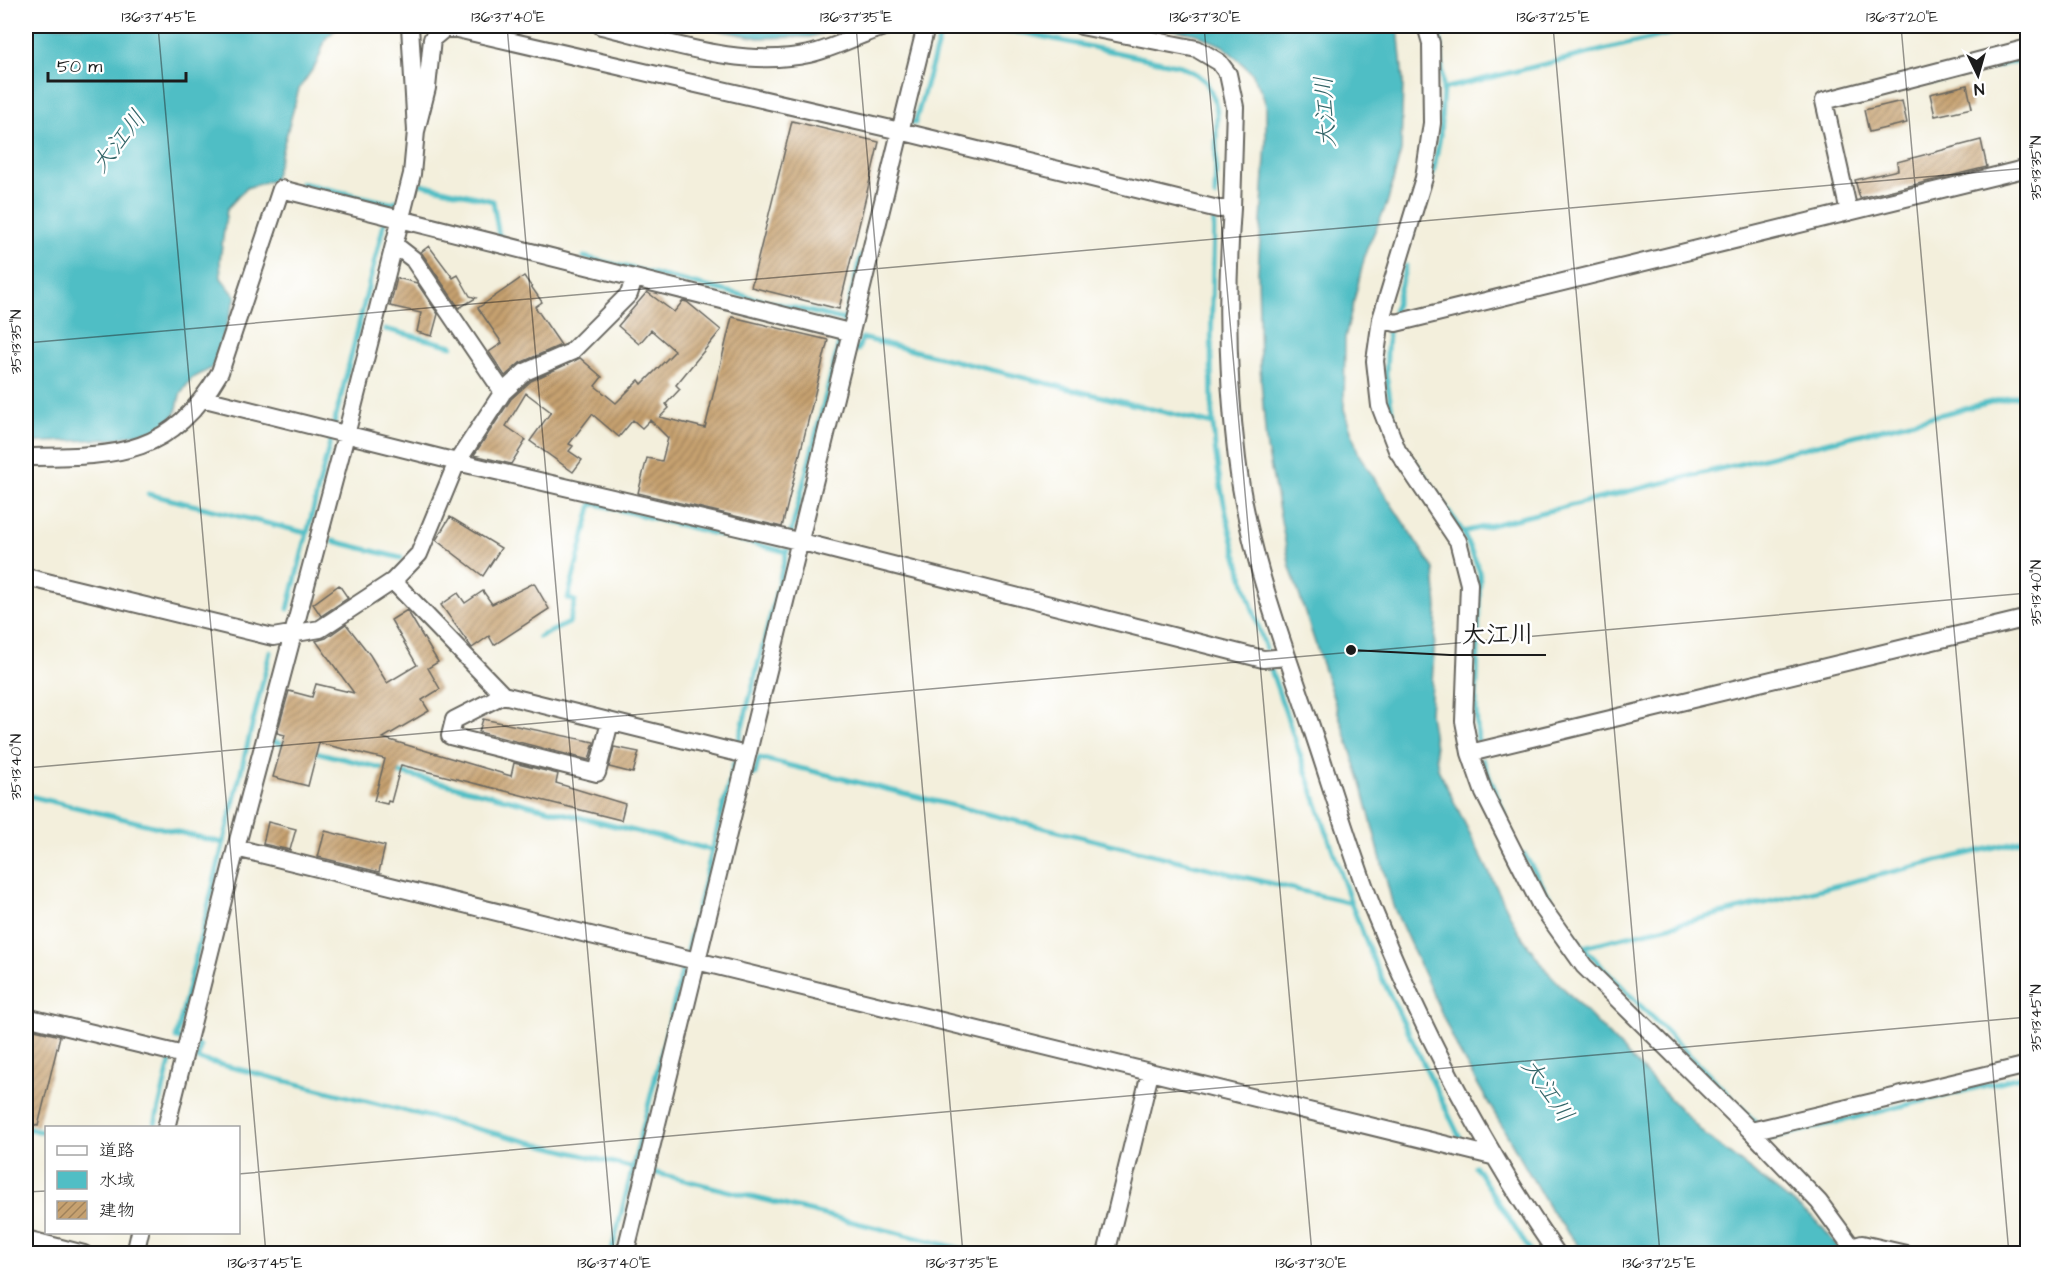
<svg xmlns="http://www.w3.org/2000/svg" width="2053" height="1279" font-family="'Architects Daughter','Klee One',sans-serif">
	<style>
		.water { fill: #50bec5; stroke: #366d70; stroke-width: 1.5 }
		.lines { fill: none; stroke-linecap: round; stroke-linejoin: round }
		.stream { stroke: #50bec5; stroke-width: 5 }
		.building { fill: url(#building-hatch) }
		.minor-casing { stroke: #67665f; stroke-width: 20 }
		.minor { stroke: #fff; stroke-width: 16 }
		.ticks { fill: none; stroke: #1c1c1c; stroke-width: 1.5; stroke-opacity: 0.45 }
		.labels { text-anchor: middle; stroke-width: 5; stroke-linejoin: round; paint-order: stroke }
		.water-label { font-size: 24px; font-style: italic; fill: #336568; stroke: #fff }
		.leader { fill: none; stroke: #1c1c1c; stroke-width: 2 }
		.callout-dot { fill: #1c1c1c; stroke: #fff; stroke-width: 2 }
		.callout-label { font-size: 24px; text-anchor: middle; font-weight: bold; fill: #1c1c1c; stroke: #fff; stroke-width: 5; stroke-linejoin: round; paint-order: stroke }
		.neatline { fill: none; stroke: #1c1c1c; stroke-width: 2 }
		.ticks-label { font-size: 15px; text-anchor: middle; fill: #1c1c1c }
	</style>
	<defs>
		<pattern id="building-hatch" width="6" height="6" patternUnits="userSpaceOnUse" patternTransform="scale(1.5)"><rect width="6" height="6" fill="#c6a170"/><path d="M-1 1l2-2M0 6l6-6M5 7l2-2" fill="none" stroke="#a0825b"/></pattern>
	</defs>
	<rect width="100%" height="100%" fill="#fff"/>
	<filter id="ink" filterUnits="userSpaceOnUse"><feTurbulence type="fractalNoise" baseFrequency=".0167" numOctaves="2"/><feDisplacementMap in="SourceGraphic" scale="12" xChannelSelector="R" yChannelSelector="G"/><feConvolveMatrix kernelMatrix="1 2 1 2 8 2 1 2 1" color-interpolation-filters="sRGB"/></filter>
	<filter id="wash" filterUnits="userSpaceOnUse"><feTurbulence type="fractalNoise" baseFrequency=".008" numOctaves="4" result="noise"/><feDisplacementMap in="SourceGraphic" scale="24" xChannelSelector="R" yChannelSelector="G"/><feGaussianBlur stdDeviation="1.35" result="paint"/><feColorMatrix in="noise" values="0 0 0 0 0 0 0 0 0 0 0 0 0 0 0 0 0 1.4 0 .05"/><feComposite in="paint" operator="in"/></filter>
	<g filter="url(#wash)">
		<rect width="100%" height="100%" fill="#f3efdc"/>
		<path class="water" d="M 26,26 L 340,26 L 326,38 L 317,63 L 299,89 L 274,180 L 246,188 L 227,209 L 220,260 L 221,278 L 236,297 L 212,368 L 191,379 L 180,395 L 176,413 L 160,429 L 113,439 L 26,443 Z
			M 698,26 L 847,26 L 810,37 L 758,38 Z
			M 1154,26 L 1398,26 L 1403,81 L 1401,151 L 1387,204 L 1366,251 L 1345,338 L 1344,409 L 1359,455 L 1434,569 L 1437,608 L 1430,713 L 1438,769 L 1518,931 L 1546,970 L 1704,1134 L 1818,1222 L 1843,1253 L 1584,1253 L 1551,1211 L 1459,1052 L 1393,906 L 1360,779 L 1290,567 L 1266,443 L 1260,367 L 1258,272 L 1266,141 L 1266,106 L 1262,93 L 1252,73 L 1223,46 L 1196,34 Z"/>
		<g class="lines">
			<path class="stream" d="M 1436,26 L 1441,43 L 1443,89 L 1701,26
				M 1931,82 L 2028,58
				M 911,122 L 915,123 L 941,33 L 984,30 L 1025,33 L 1181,66 L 1196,74 L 1206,82 L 1214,98 L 1217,112 L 1215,196
				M 1433,174 L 1440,136 L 1443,89
				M 301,183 L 390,203 L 396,201
				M 421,184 L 493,201 L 499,236 L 502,237
				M 1214,219 C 1213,287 1209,356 1213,424 C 1218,501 1241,576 1266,649
				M 584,257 L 845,320
				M 1394,311 L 1406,266
				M 844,323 L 861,256
				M 385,329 L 452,346
				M 1388,332 L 1386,374 L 1393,418
				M 854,349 L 858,350 L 862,338 L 1213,424
				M 334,424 L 385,220
				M 1414,461 L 1463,532 L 1480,572 L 1476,711 L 1478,740
				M 148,494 L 307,533
				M 1463,532 L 2028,393
				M 791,533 L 840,339
				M 333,541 L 401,558
				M 288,609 L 331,438
				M 539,637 L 569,623 L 575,601 L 568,598 L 592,503 L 787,552
				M 1271,670 L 1351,903 L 1375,964 L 1462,1142
				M 272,741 L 288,745
				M 738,744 L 787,550
				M 312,751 L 712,850
				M 1483,760 L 1504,814
				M 749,775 L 755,774 L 759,758 L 1351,903
				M 26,795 L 223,843
				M 1524,854 L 1563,920 L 1583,947 L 1755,1122
				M 1583,947 L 2028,839
				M 687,950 L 734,763
				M 180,1039 L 176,1038 L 270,652
				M 195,1044 L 200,1046 L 198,1059 L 638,1169
				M 26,1128 L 46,1133
				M 154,1128 L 170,1062
				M 1772,1138 L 2028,1075
				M 1475,1166 L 1532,1254
				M 652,1172 L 982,1254
				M 611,1254 L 683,967"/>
		</g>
		<g id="blocks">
			<path class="building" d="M 1967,85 L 1972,108 L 1935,116 L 1930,94 Z
				M 1902,101 L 1907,123 L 1869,132 L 1864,110 Z
				M 792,121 L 879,142 L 839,309 L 751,287 Z
				M 1981,140 L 1987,167 L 1860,198 L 1855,180 L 1898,170 L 1897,162 Z
				M 429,246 L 453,278 L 458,275 L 470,296 L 476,298 L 459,308 L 421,252 Z
				M 524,276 L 542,302 L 535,307 L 561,345 L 520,363 L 505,376 L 489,352 L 502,343 L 478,308 Z
				M 397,278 L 417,283 L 438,314 L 432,336 L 417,332 L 421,313 L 390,306 Z
				M 647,292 L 674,312 L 683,301 L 687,302 L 721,330 L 676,385 L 680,389 L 666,404 L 669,408 L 660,417 L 705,428 L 732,317 L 828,340 L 782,527 L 638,493 L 647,458 L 662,461 L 668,438 L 650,420 L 642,428 L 633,420 L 619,437 L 592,414 L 569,444 L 573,446 L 569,451 L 582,460 L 573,472 L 530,441 L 551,412 L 526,393 L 506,426 L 526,440 L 511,464 L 474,455 L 511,399 L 531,381 L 580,358 L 602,377 L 595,386 L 616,403 L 639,380 L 642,384 L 675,351 L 651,330 L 639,344 L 618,326 Z
				M 450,517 L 501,548 L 483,576 L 436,540 Z
				M 534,583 L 549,609 L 494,645 L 489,636 L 472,648 L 441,605 L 458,593 L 465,603 L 483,591 L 492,604 Z
				M 339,585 L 348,598 L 321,616 L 313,604 Z
				M 407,610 L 438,662 L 428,668 L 440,689 L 422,700 L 429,711 L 383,738 L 511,776 L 514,763 L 558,774 L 556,783 L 625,804 L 621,820 L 401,765 L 391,802 L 388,801 L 387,804 L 374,801 L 385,759 L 319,743 L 308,786 L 273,777 L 285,735 L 277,733 L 289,691 L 312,697 L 316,684 L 354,693 L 316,641 L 326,638 L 346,624 L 370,655 L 387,683 L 417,665 L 391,620 Z
				M 483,719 L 594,742 L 589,760 L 479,732 Z
				M 614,747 L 639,752 L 633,773 L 609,767 Z
				M 268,822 L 296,829 L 290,850 L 263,844 Z
				M 325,831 L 385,846 L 379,872 L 318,857 Z
				M 26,1028 L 60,1036 L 38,1126 L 26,1123 Z"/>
		</g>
	</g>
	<g filter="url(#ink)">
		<use href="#blocks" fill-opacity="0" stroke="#67665f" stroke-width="1.5"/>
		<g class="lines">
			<defs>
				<path id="minor" d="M 601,26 C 667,41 740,69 809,54 C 836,48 861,33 887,26
					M 1081,26 L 1197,49 L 1219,62 L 1228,74 L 1235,107 L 1232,208
					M 1426,26 L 1431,43 L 1432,123 L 1424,178 L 1381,319 L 1396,323 L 2028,168
					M 416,131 L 427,88 L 432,39 L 444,29 L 457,29 L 900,131 L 1218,209 L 1232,208 C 1226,291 1227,377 1237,459 C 1248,552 1282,641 1312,729 C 1332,788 1350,850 1373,909 C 1422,1030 1483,1147 1557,1254
					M 1849,212 L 1824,101 L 2028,48
					M 395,245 L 413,259 L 503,392
					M 1381,319 L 1375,361 L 1380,406 L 1397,450 L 1458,541 L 1469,584 L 1464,721 L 1470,753 L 2028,618
					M 205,399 L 457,462 L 798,541 L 1263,659 L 1287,657
					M 26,457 C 116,456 170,458 220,372 L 281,189 L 849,332
					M 26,577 L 273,637 L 320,629 L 393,581 L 419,554 L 457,462 L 503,392 L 525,372 L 571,352 L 629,294 L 634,279
					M 393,581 L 503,695 L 746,755
					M 503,695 L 454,720 L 450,736 L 597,773 L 610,722
					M 1470,753 L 1484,793 L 1540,904 L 1584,966 L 1751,1131 L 2028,1065
					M 236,848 L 1492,1156
					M 26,1017 L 184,1055
					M 166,1128 L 236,848 L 346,435 L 412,174 L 416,131 L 410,26
					M 1751,1131 L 1819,1202 L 1852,1247 L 1862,1244 L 1906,1254
					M 26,1239 L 84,1254
					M 135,1254 L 140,1232
					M 625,1254 L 926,26
					M 1106,1254 L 1150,1073"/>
			</defs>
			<use href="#minor" class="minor-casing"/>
			<use href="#minor" class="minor"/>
		</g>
	</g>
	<path class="ticks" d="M 158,26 L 266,1254M 507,26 L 614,1254M 856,26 L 963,1254M 1204,26 L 1312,1254M 1553,26 L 1660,1254M 1901,26 L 2009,1254M 26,343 L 2028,168M 26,768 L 2028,593M 238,1174 L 2028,1017M 26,1192 L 46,1191"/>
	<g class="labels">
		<g class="water-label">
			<text transform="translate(1325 112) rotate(-93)" y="8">大江川</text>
			<text transform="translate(118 141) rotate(-52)" y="8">大江川</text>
			<text transform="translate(1548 1090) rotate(55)" y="8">大江川</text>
		</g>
	</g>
	<path class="leader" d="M1351 650L1450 655H1546"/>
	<circle class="callout-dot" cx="1351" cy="650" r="6"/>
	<g class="callout-label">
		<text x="1498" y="642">大江川</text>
	</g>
	<rect width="2053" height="1279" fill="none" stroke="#fff" stroke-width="66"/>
	<rect x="45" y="1126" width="195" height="108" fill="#ffffff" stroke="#a4a4a4" stroke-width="1.5"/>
	<rect x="57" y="1146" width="30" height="9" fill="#ffffff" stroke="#a4a4a4" stroke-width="1.5"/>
	<text x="99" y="1156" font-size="18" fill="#1c1c1c">道路</text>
	<rect x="57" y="1171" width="30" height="18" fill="#50bec5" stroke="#a4a4a4" stroke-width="1.5"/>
	<text x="99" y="1186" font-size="18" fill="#1c1c1c">水域</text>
	<rect x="57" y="1201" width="30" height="18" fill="url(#building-hatch)" stroke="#a4a4a4" stroke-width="1.5"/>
	<text x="99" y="1216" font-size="18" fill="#1c1c1c">建物</text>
	<g transform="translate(1978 75) rotate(175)" stroke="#ffffff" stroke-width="4.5" paint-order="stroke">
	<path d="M0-4.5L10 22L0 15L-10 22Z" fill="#1c1c1c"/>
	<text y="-9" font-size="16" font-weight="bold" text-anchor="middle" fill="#1c1c1c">N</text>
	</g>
	<path d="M48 72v9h138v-9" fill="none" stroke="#1c1c1c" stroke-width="3"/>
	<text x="57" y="72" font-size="18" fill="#1c1c1c" stroke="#ffffff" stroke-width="4.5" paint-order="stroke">50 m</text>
	<rect x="33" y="33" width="1987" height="1213" class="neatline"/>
	<g class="ticks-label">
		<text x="159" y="22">136°37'45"E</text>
		<text x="508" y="22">136°37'40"E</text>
		<text x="856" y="22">136°37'35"E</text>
		<text x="1205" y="22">136°37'30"E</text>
		<text x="1553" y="22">136°37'25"E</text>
		<text x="1902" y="22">136°37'20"E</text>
		<text transform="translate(2036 168) rotate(-90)" y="5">35°13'35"N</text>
		<text transform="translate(16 342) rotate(-90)" y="5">35°13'35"N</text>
		<text transform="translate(2036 593) rotate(-90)" y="5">35°13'40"N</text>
		<text transform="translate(16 767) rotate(-90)" y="5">35°13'40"N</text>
		<text transform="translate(2036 1018) rotate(-90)" y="5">35°13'45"N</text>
		<text x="265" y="1268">136°37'45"E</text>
		<text x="614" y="1268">136°37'40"E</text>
		<text x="962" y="1268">136°37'35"E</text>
		<text x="1311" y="1268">136°37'30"E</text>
		<text x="1659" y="1268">136°37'25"E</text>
	</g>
</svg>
